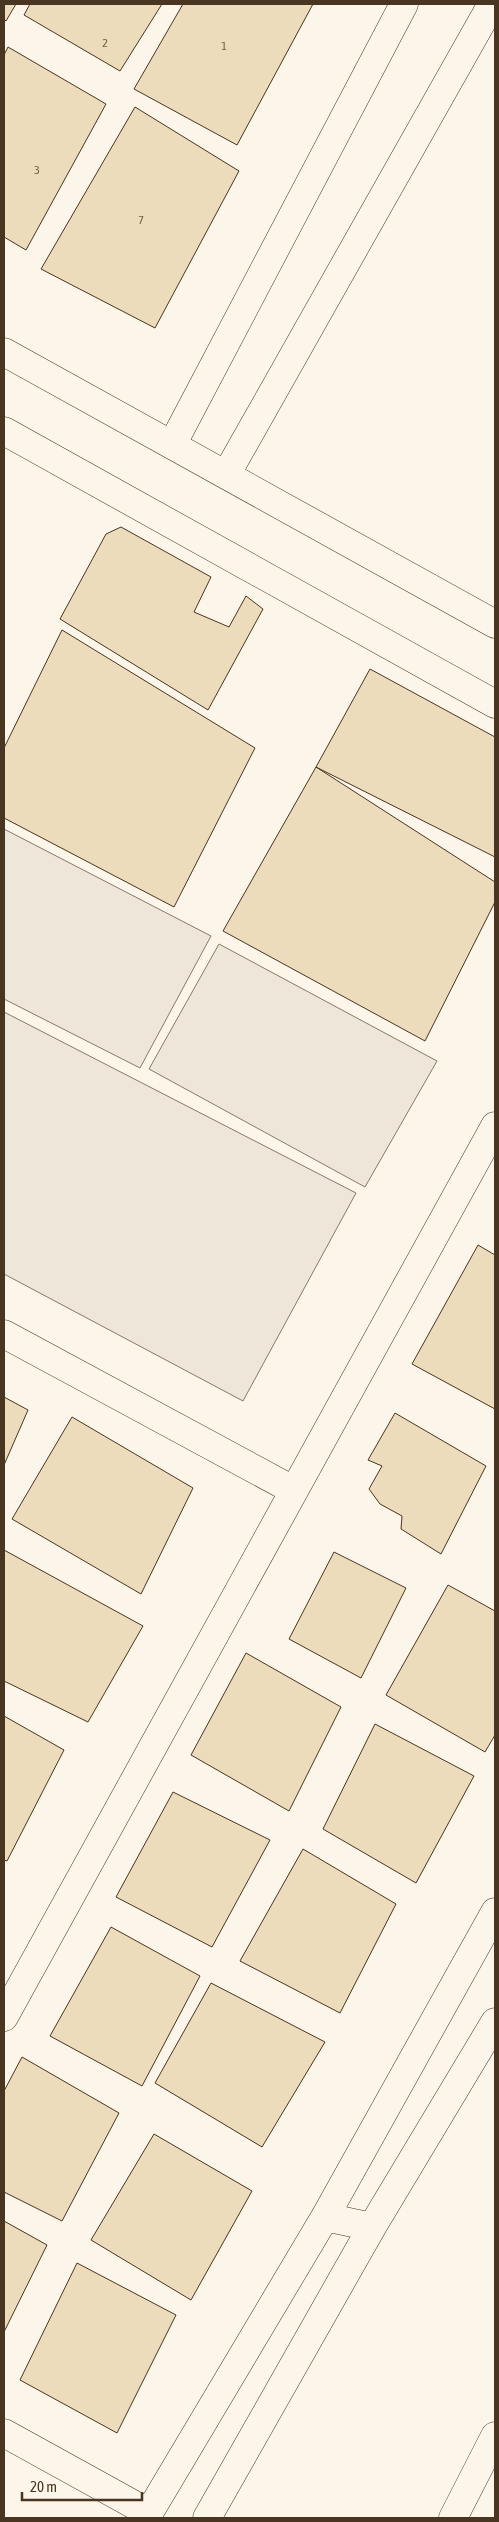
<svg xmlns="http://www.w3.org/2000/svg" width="499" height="2522" font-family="'Asap Condensed',sans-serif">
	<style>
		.green { fill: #ede6d9; stroke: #887966 }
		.building { fill: #ecdcbc; stroke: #4a3520 }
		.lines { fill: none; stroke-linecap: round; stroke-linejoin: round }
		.street-casing { stroke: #4a3520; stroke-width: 29 }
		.secondary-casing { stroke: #4a3520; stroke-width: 29 }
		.street { stroke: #fbf6e9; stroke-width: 28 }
		.secondary { stroke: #fbf6e9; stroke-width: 28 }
		.labels { text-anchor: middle; stroke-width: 4; stroke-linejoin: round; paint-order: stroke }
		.number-label { font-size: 12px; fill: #725f47 }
	</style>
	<rect width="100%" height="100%" fill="#fbf6e9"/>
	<path class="green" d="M 4,829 L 211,936 L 140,1068 L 4,999 Z
		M 219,944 L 437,1061 L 365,1187 L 149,1069 Z
		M 4,1012 L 356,1193 L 243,1401 L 4,1274 Z"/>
	<path class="building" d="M 4,4 L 16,4 L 6,21 L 4,19 Z
		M 30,4 L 162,4 L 120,71 L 24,15 Z
		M 183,4 L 313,4 L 237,145 L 134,89 Z
		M 8,47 L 106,104 L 26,250 L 4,237 L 4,55 Z
		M 135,107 L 239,171 L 155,328 L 41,269 Z
		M 121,527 L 211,577 L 194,612 L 229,627 L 246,596 L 263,609 L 208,710 L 60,619 L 106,534 Z
		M 62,630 L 255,748 L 174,907 L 4,818 L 4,748 Z
		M 370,669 L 495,737 L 495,857 L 316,767 Z
		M 316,767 L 495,882 L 495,902 L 425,1041 L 223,931 Z
		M 478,1245 L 495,1255 L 495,1409 L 412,1364 Z
		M 4,1397 L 28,1410 L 4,1465 Z
		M 395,1413 L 486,1466 L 441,1554 L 401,1529 L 402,1516 L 380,1504 L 369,1489 L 382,1466 L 368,1460 Z
		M 72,1417 L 193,1488 L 141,1594 L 12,1519 Z
		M 4,1550 L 143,1626 L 88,1722 L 4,1681 Z
		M 334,1552 L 406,1588 L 361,1678 L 289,1639 Z
		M 448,1585 L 495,1611 L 495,1735 L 485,1752 L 386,1695 Z
		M 246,1653 L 341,1707 L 289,1811 L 191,1755 Z
		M 4,1716 L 64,1750 L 7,1861 L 4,1860 Z
		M 375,1724 L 474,1776 L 416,1883 L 323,1829 Z
		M 173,1792 L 270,1840 L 212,1947 L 116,1897 Z
		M 303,1849 L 396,1904 L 340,2013 L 240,1961 Z
		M 111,1927 L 200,1976 L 142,2086 L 50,2036 Z
		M 211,1983 L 325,2042 L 262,2147 L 155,2083 Z
		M 22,2057 L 119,2113 L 62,2221 L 4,2192 L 4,2091 Z
		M 154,2134 L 252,2191 L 191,2300 L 91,2240 Z
		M 4,2221 L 47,2245 L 4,2332 Z
		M 77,2263 L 176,2315 L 117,2433 L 20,2380 Z"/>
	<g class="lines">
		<defs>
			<path id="street" d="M 4,1334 L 293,1490
				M 4,2017 L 495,1126
				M 4,2433 L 149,2513
				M 453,2518 L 495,2436"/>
			<path id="secondary" d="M 4,352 L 495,624
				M 4,431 L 495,704
				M 172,445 L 404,4
				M 226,475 L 492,4
				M 325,2217 L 372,2227
				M 146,2518 L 325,2217 L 495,1912
				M 207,2518 L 372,2227 L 495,2022"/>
		</defs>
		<use href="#street" class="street-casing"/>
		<use href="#secondary" class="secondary-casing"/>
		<use href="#street" class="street"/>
		<use href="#secondary" class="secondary"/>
	</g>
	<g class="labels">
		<g class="number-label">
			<text x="105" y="47">2</text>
			<text x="224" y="50">1</text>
			<text x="37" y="174">3</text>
			<text x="141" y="224">7</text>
		</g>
	</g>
	<rect width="499" height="2522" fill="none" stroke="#4a3520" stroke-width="10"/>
	<path d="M22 2492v8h120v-8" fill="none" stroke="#4a3520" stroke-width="2.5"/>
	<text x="30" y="2492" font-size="15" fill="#4a3520" stroke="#fbf6e9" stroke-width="4" paint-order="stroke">20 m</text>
</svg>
